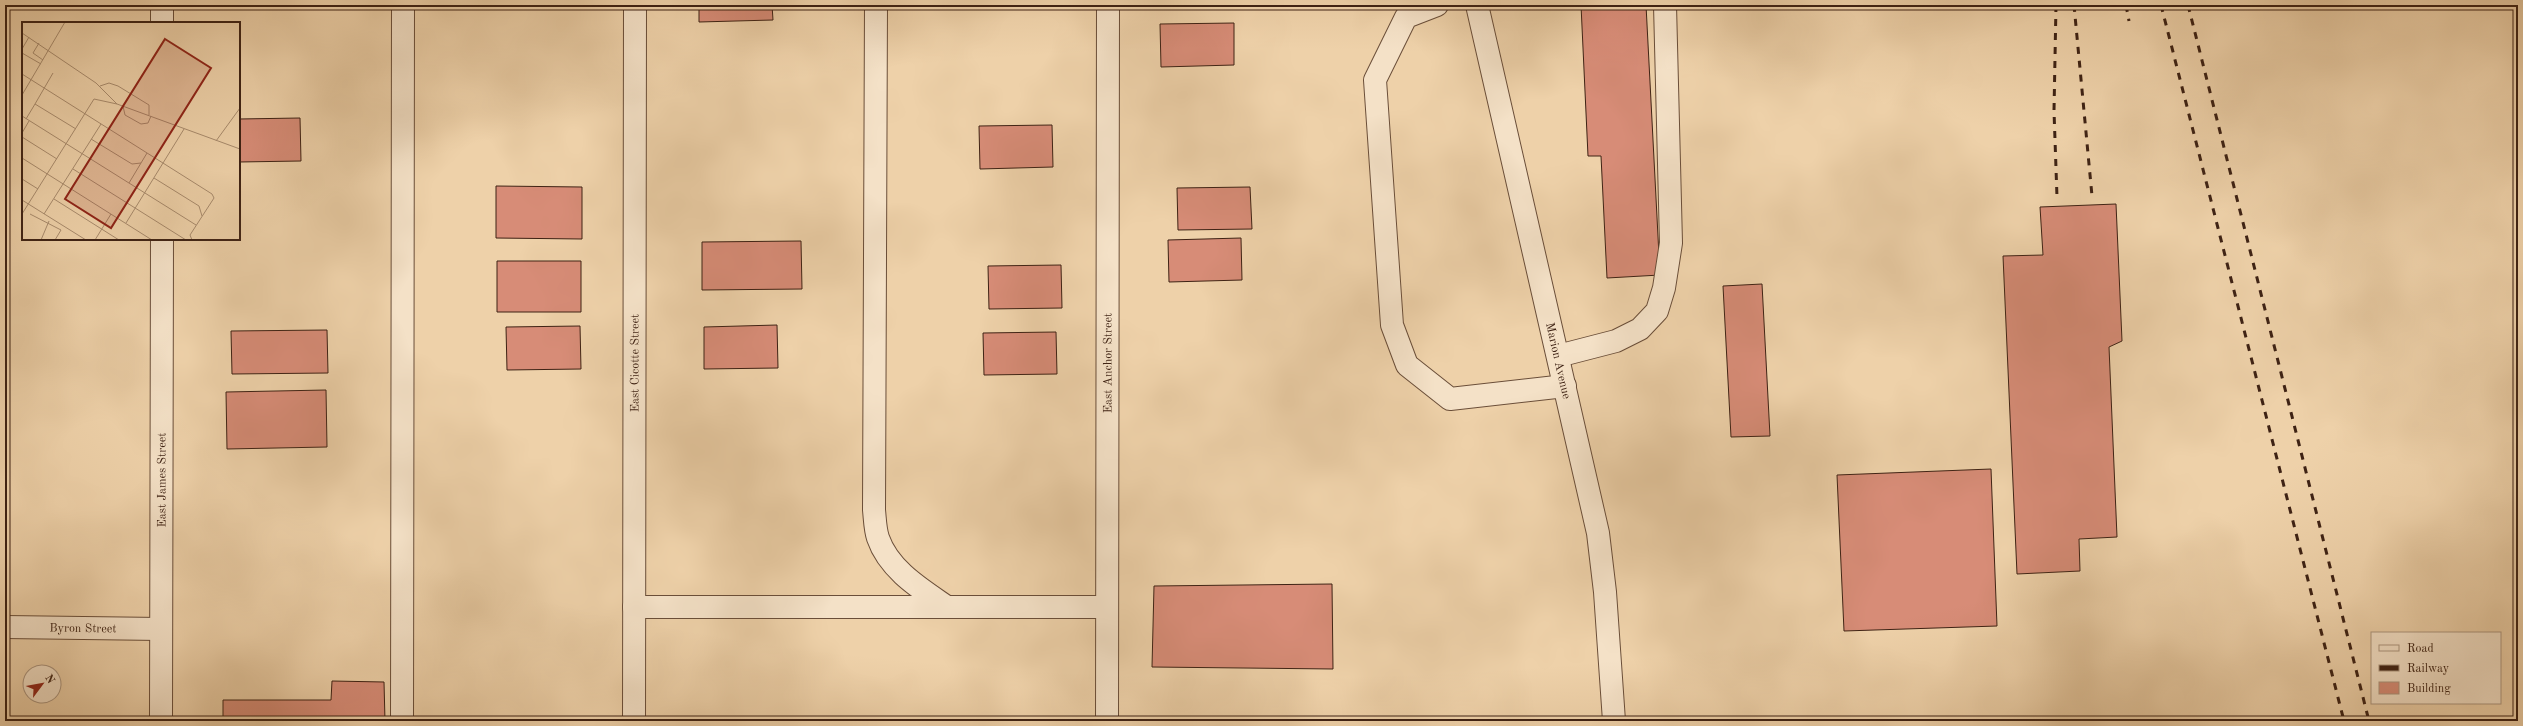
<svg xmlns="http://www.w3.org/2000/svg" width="2523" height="726" font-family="'Old Standard TT',serif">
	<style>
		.building { fill: #d78c77; stroke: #3e2214 }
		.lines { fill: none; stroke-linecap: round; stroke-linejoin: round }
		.service-casing { stroke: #6a4e39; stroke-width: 24 }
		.minor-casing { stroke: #6a4e39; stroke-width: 24 }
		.service { stroke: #f4e1c7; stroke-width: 22 }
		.minor { stroke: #f4e1c7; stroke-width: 22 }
		.rail { stroke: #3e2214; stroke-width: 3; stroke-dasharray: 7 7; stroke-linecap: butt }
		.labels { text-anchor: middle; stroke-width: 3; stroke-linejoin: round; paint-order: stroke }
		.street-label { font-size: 12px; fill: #3e2214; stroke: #f4e1c7 }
		.inset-road { fill: none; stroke: #a88b6d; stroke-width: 1 }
		.view { fill: #8f2418; fill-opacity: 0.15; stroke: #8f2418; stroke-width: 2 }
		.inset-edge { fill: none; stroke: #3e2214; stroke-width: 2 }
	</style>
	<rect width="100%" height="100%" fill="#eed1a9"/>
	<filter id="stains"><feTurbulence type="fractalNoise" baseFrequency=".005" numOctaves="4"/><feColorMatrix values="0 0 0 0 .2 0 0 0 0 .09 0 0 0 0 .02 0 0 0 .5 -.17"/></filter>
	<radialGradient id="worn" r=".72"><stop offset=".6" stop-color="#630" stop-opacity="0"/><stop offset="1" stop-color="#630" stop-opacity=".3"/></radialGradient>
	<path class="building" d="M 699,5 L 772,5 L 773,20 L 699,22 Z
		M 1581,5 L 1646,5 L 1660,275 L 1607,278 L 1601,156 L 1588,156 Z
		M 1234,23 L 1234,65 L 1161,67 L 1160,24 Z
		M 300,118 L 301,161 L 239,162 L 239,119 Z
		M 1052,125 L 1053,167 L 980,169 L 979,126 Z
		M 496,186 L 582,187 L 582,239 L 496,238 Z
		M 1250,187 L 1252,229 L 1178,230 L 1177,188 Z
		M 2116,204 L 2122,341 L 2109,347 L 2117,537 L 2079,539 L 2080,571 L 2017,574 L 2003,256 L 2043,255 L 2040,207 Z
		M 1241,238 L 1242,280 L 1169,282 L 1168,240 Z
		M 801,241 L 802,289 L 702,290 L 702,242 Z
		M 497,261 L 581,261 L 581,312 L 497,312 Z
		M 1061,265 L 1062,308 L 989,309 L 988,266 Z
		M 1762,284 L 1770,436 L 1731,437 L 1723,286 Z
		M 777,325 L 778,368 L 704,369 L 704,327 Z
		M 580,326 L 581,369 L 507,370 L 506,327 Z
		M 327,330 L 328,373 L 232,374 L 231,331 Z
		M 1056,332 L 1057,374 L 984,375 L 983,333 Z
		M 326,390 L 327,447 L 227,449 L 226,392 Z
		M 1991,469 L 1997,626 L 1844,631 L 1837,475 Z
		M 1332,584 L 1333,669 L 1152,667 L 1154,586 Z
		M 332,681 L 384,682 L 385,721 L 223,721 L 223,700 L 331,700 Z"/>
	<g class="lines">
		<defs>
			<path id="service" d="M 876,5 L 874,510 C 875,519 875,529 878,538 C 889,570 921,589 947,607
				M 1437,5 L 1406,17 L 1375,80 L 1392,325 L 1407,365 L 1450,399 L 1565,386
				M 1558,356 L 1616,341 L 1640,329 L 1657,311 L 1664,288 L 1671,243 L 1665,5
				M 634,607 L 1107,607
				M 402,721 L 403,5"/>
			<g id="minor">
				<path id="s1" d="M 1477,5 L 1598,533 L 1605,592 L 1614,721"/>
				<path d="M 162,23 L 162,5"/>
				<path id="s2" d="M 5,627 L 161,629"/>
				<path id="s3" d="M 161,721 L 162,239"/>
				<path id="s4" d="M 634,721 L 635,5"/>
				<path id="s5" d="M 1107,721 L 1108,5"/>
			</g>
		</defs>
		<use href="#service" class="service-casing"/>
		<use href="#minor" class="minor-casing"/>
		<use href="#service" class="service"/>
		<use href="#minor" class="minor"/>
		<path class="rail" d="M 2056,5 L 2054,111 L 2057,197
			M 2074,5 L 2092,196
			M 2126,5 L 2129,21
			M 2161,5 L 2344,721
			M 2188,5 L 2369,721"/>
	</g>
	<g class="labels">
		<g class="street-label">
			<text dy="4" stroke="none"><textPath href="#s1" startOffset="365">Marion Avenue</textPath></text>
			<text dy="4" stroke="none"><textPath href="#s4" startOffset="358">East Cicotte Street</textPath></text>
			<text dy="4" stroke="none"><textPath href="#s5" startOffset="358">East Anchor Street</textPath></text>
			<text dy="4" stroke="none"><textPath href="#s3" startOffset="241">East James Street</textPath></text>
			<text dy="4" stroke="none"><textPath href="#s2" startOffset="78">Byron Street</textPath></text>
		</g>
	</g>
	<g transform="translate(22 22)">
		<rect width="218" height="218" fill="#eed1a9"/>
		<path class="inset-road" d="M 0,11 L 74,61 L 95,82 L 218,127M 17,21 L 11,31 L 21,38M 0,27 L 7,15M 0,31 L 19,42M 31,51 L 13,82 L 54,107M 0,52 L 190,172 L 192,176 L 168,213 L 170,218M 78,64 L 87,61 L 96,64 L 127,83 L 127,93M 0,73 L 43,0M 101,84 L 103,93 L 119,102 L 126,101 L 129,94M 0,94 L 174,203M 4,97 L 13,82M 0,111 L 7,99M 0,115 L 35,137M 69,117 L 110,142 L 119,141M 194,119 L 218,86M 0,136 L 130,218M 51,147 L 164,218M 132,156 L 177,184 L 180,194M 0,157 L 16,167M 107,161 L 125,131M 32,177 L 97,218M 0,178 L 64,218M 0,192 L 72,77 L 95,82M 8,192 L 39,208 L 33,218M 22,192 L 79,102M 104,201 L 162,107M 19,218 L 27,199M 73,218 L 89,192"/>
		<path class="view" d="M 143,17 L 189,46 L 89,206 L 43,177 Z"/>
		<rect width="218" height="218" class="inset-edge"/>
	</g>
	<rect width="2523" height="726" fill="none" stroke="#eed1a9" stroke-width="20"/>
	<rect x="6" y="6" width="2511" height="714" fill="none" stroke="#3e2214" stroke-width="2"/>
	<rect x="10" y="10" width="2503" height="706" fill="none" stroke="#3e2214"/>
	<rect x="2371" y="632" width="130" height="72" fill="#f4e1c7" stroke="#ab957f"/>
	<rect x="2379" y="645" width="20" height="6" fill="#f4e1c7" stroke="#ab957f"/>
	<text x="2407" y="652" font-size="12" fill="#3e2214">Road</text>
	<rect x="2379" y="665" width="20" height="6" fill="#3e2214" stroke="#ab957f"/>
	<text x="2407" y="672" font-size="12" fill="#3e2214">Railway</text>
	<rect x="2379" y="682" width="20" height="12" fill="#d78c77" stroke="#ab957f"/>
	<text x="2407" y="692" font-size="12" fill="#3e2214">Building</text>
	<g transform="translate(42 684) rotate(58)"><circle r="19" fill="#f4e1c7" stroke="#ab957f"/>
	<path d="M0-3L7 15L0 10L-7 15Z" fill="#8f2418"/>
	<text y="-6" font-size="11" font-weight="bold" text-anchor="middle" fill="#3e2214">N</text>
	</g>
	<rect width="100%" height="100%" filter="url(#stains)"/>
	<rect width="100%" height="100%" fill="url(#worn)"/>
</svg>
